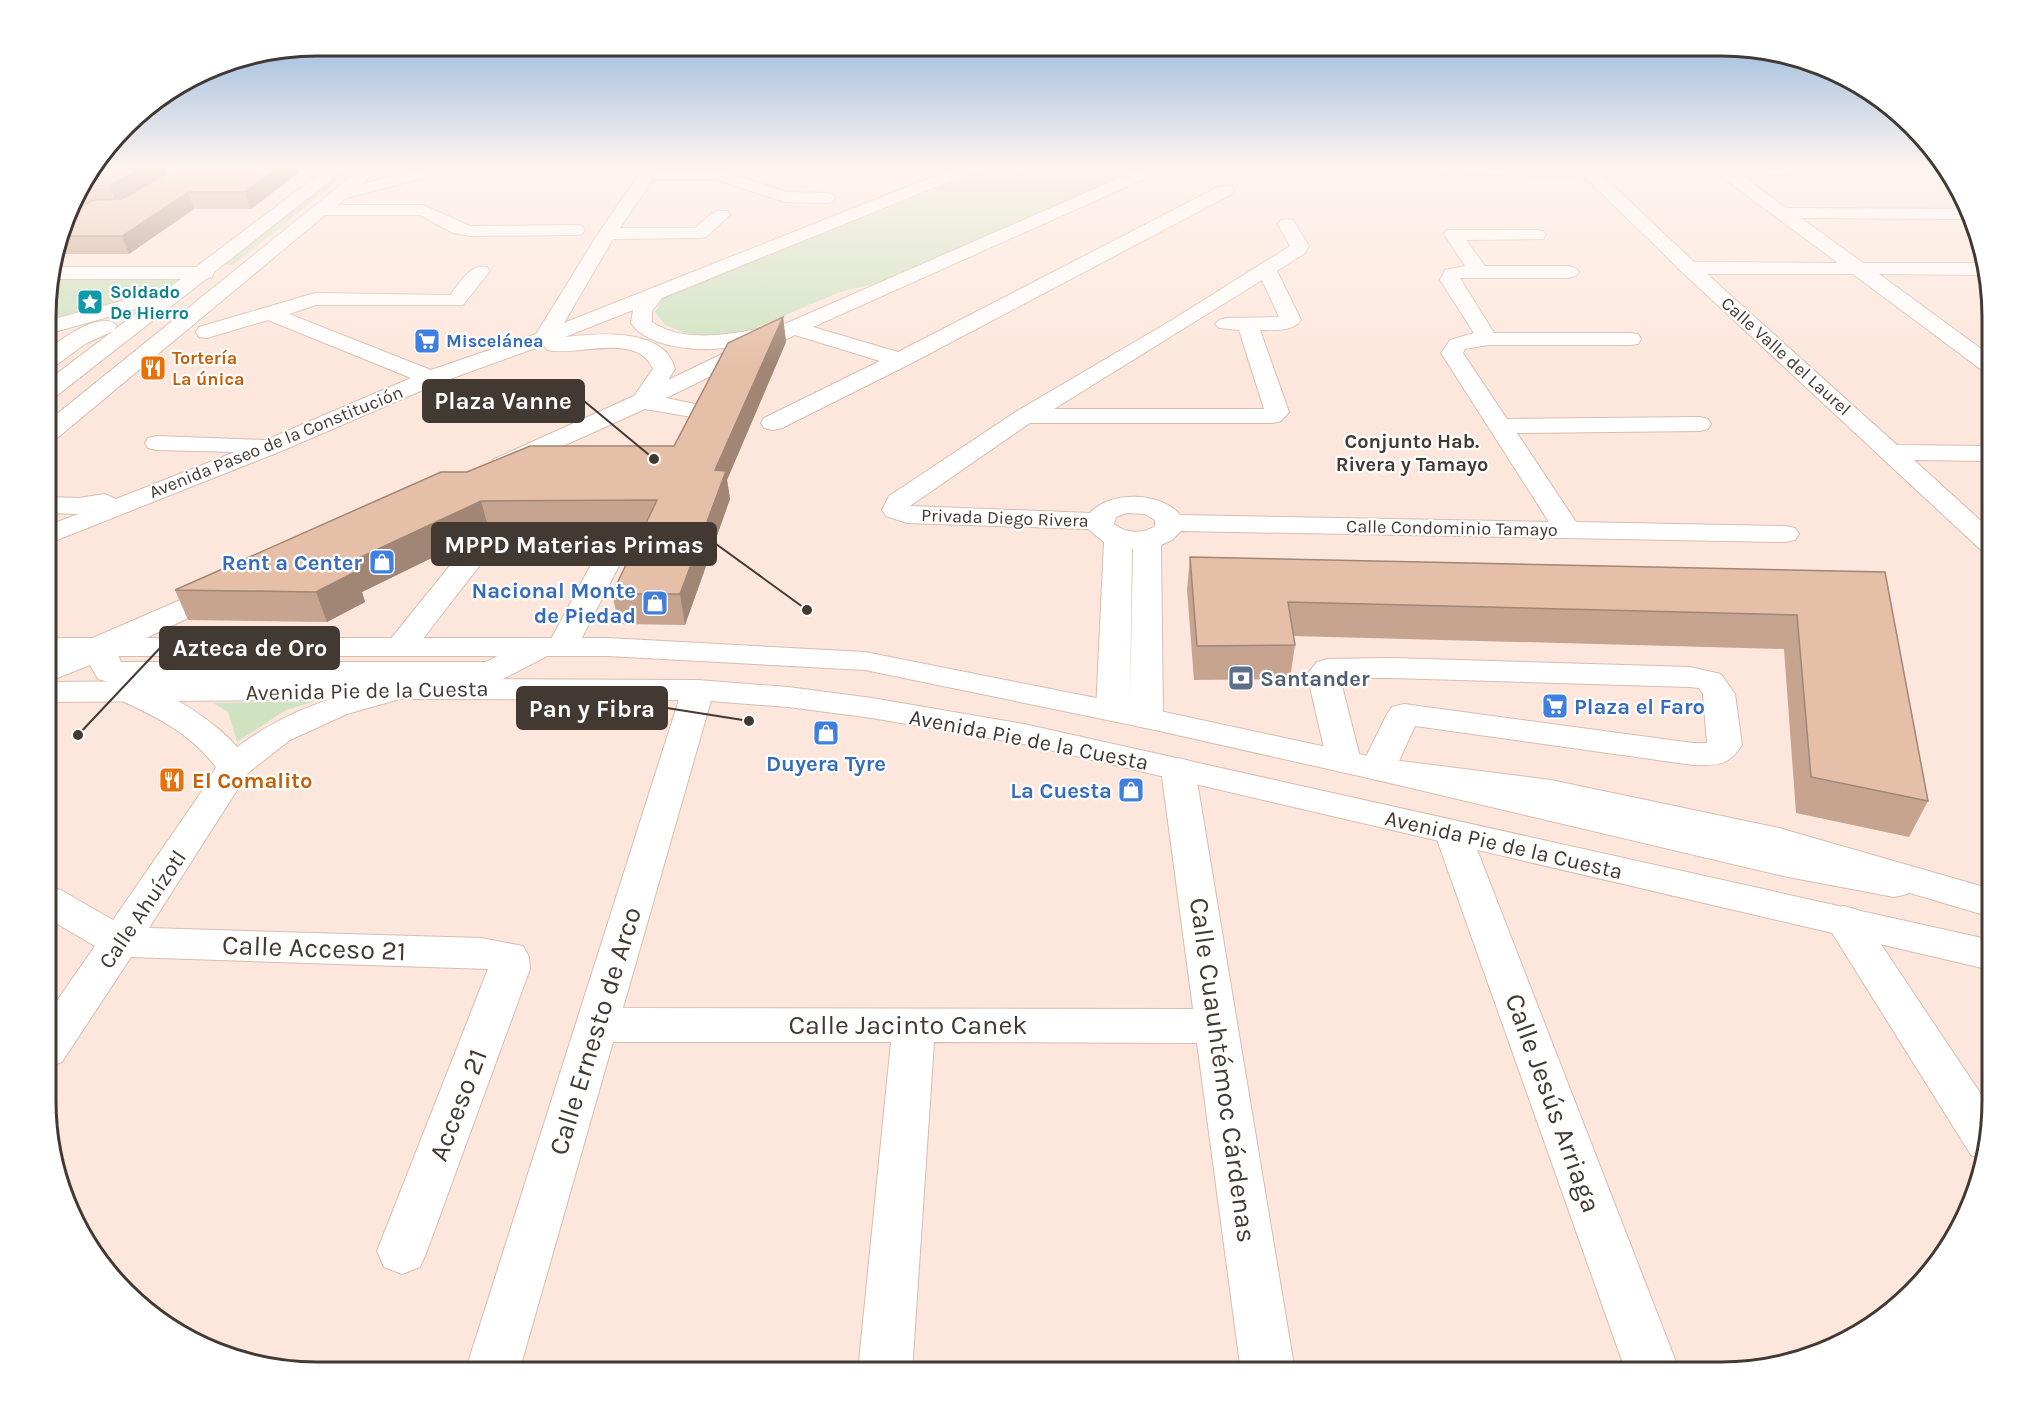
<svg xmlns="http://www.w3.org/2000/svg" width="2037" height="1417" font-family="Karla,sans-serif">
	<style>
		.green { fill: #cfe3c1 }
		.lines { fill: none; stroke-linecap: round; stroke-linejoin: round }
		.minor-casing { stroke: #d7bdaf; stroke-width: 2 }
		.major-casing { stroke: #d7bdaf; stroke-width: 2 }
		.minor { fill: #fff; fill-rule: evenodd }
		.major { fill: #fff; fill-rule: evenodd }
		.wall { fill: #c6a490 }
		.shaded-wall { fill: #a18676 }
		.building { fill: #e6bfa8; stroke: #a18676; stroke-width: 1.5 }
		.labels { text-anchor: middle; stroke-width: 4.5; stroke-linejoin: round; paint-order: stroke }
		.far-culture-label { font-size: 18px; font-weight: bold; fill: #0d838f; stroke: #fff; text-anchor: start }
		.far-shop-label { font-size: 18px; font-weight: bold; fill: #366cbe; stroke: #fff; text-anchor: start }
		.far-street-label { font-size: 18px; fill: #433933; stroke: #fff }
		.far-food-label { font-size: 18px; font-weight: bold; fill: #c56008; stroke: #fff; text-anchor: start }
		.far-neighbourhood-label { font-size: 20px; font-weight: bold; fill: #433933; stroke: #fff }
		.shop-label { font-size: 22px; font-weight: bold; fill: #366cbe; stroke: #fff; text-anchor: end }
		.service-label { font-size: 22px; font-weight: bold; fill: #4e5e75; stroke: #fff; text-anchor: start }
		.street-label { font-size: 22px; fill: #433933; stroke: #fff }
		.food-label { font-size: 22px; font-weight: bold; fill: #c56008; stroke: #fff; text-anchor: start }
		.near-street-label { font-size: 27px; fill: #433933; stroke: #fff }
		.rim { fill: none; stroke: #433933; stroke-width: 3 }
		.leader { fill: none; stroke: #433933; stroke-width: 2 }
		.callout-dot { fill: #433933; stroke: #fff; stroke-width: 2 }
		.callout { fill: #433933; stroke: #433933; stroke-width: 2 }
		.callout-label { font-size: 24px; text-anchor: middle; font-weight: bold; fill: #fff }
	</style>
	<rect width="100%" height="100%" fill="#fde7dc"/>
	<path class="green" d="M 994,166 L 1146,166 L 897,278 L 840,292 L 741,334 L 710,336 L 685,333 L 665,325 L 655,312 L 663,298 Z
		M 342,171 L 350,171 L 233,265 L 225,265 Z
		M 192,278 L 186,282 L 47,320 L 48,279 Z
		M 315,701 L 286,710 L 237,742 L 228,712 L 213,703 Z"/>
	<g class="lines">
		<defs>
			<path id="minor" d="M 114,166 L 230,166 L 231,167 L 223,172 L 121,172 L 115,170 Z
				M 364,166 L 382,166 L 362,184 L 436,166 L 462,166 L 460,169 L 346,198 L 337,205 L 423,205 L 470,226 L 576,225 L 582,226 L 585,230 L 582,234 L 576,235 L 470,236 L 453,233 L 420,215 L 325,215 L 56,439 L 47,441 L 47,422 Z
				M 645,166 L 661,166 L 659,169 L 714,169 L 787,192 L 826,193 L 832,194 L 835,198 L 832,202 L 826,203 L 785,202 L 714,179 L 653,179 L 620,228 L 695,228 L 715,211 L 727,211 L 730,215 L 706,237 L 700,238 L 613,239 L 564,323 L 960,166 L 982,166 L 980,169 L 662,298 L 652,311 L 652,322 C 688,347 747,331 787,323 L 1147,166 L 1168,166 L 1166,169 L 813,327 L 898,352 L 1220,186 L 1232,186 L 1234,190 L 1232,194 L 908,365 L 782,428 L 773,430 L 764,428 L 761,423 L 764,418 L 880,361 L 795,335 L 666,398 L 700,405 L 704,410 L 700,415 L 692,417 L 645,409 L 512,469 L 503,472 L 494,469 L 490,464 L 494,459 L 634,396 L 653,369 C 637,331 577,357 547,350 L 544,345 L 439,383 L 284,450 L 47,544 L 47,526 L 78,514 L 47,513 L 47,497 L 79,498 L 105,494 L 116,499 L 235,452 L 157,450 L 148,448 L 145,443 L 148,438 L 157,436 L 266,440 L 411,378 L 268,320 L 207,338 L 199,337 L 196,332 L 199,327 L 315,293 L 450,295 C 460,283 470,263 487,267 L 490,271 L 463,305 L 316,305 L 289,314 L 431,370 L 536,334 L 598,234 ZM 633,310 L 631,323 C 650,351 709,352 739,346 L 668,380 L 675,369 C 673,363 671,357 666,352 C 642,329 595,334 565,337 Z
				M 1351,166 L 1868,166 L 1866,169 L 1860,171 L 1743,176 L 1786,208 L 1964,209 L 1966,219 L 1801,218 L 1863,263 L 1981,263 L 1984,274 L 1982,275 L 1879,274 L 1991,356 L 1991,373 L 1983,371 L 1853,274 L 1707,274 L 1897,445 L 1991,446 L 1991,461 L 1914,460 L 1991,530 L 1991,552 L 1981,550 L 1682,272 L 1585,177 L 1359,171 ZM 1604,177 L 1722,177 L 1838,263 L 1694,262 Z
				M 324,173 L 330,175 L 332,178 L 330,181 L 214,272 L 212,277 L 206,279 L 55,397 L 47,399 L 47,381 L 113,331 L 85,344 L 55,366 L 47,368 L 47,350 C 64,338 91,316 113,322 L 117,326 L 114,330 L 144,307 L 47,334 L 47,321 L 151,293 L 163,292 L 181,279 L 50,279 L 52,267 L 196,267 L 318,175 Z
				M 118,205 L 124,206 L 127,210 L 124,214 L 67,216 L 70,206 Z
				M 1287,219 L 1293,220 L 1309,246 L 1305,253 L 1277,271 L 1301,320 C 1293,332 1273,330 1260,330 L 1289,412 L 1281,421 L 1273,423 L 1030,423 L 910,506 L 1090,513 C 1110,490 1162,492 1180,515 L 1549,522 L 1441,353 L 1450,340 L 1474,333 L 1440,280 L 1445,270 L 1465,266 L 1444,234 L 1447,230 L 1537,230 L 1543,231 L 1546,235 L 1543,239 L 1466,240 L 1485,266 L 1569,266 L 1576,268 L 1579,272 L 1576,276 L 1569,278 L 1460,278 L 1494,333 L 1630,333 L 1638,334 L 1641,339 L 1638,344 L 1630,345 L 1488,345 L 1465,349 L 1463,353 L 1507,419 L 1699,417 L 1708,419 L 1711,424 L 1708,429 L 1699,431 L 1517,433 L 1576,522 L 1785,526 L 1795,528 L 1799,534 L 1795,540 L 1785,542 L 1181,531 L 1172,540 L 1161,545 L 1163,718 L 1158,725 L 1146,728 L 1134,725 L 1129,718 L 1129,711 L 1125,718 L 1113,721 L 1101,718 L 1096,711 L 1104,542 L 1088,529 L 907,523 L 886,516 L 882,510 L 889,496 L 1017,411 L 1172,320 L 1290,246 L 1278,224 L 1281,220 ZM 1262,280 L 1279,317 L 1226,318 L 1219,320 L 1215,324 L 1219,328 L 1239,330 L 1264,409 L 1054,409 ZM 1127,513 L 1145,514 L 1155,520 L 1155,526 C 1142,535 1126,533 1114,524 L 1116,517 ZM 1132,549 L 1133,549 L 1130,706 Z
				M 556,542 L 615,548 L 622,560 L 574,653 L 563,655 L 553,653 L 503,679 L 492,682 L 408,682 L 415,689 L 410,696 L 347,714 L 290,740 L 248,773 L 149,928 L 481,938 L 523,946 L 529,957 L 530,969 L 427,1251 L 420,1267 L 402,1274 L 384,1267 L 377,1251 L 488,969 L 131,957 L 62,1062 L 47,1067 L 47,1015 L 95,946 L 47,918 L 47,886 L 61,890 L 113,920 L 200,794 L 216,767 C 191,734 157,717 120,700 L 115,693 L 120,686 C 154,678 215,721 237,747 C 286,711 331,697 390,682 L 109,682 L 98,679 L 90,665 L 47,682 L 47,661 L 88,640 L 224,581 L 234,584 L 239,590 L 234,596 L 117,652 L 121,662 L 486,662 C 505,653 529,634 551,639 L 593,561 L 537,559 L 480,565 L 412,653 L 401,655 L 390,653 L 385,646 L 460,553 L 499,545 Z
				M 1392,658 L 1690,667 L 1721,674 L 1735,694 L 1742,745 C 1728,767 1717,765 1693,765 L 1415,726 L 1398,763 L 1783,850 L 1894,871 L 1908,874 L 1913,884 L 1908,894 L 1894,897 L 1783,876 L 1377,780 L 1365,777 L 1360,769 L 1387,714 L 1392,707 L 1404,704 L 1693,743 L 1707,743 L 1703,694 L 1699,688 L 1690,687 L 1392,678 L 1340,678 L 1361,761 L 1356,769 L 1344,772 L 1332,769 L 1327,761 L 1307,674 L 1317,662 L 1328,659 Z
				M 698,680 L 709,683 L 714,690 L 623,1008 L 1193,1009 L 1161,769 L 1166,761 L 1178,758 L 1190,761 L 1195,769 L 1295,1372 L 1241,1372 L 1197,1043 L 934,1042 L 912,1372 L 858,1372 L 891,1042 L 613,1042 L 519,1372 L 465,1372 L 682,690 L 687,683 Z
				M 1453,822 L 1466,825 L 1471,834 L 1680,1372 L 1626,1372 L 1435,834 L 1440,825 Z
				M 1844,906 L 1858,910 L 1991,1109 L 1983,1159 L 1971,1155 L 1824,920 L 1830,910 Z"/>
			<path id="major" d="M 47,638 L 608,638 L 865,652 L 1146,708 L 1377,758 L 1551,780 L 1779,828 L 1991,889 L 1991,917 L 1775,853 L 1551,804 L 1377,780 L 1146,728 L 865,670 L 608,656 L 47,656 Z
				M 399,679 L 698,680 L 788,687 L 872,698 L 1024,724 L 1991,940 L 1991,970 L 1024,744 L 872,718 L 788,707 L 698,700 L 399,699 L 47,702 L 47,682 Z"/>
		</defs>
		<use href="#minor" class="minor-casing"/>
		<use href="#major" class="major-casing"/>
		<use href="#minor" class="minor"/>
		<use href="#major" class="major"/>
	</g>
	<path class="wall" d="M 97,166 L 165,166 L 167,173 L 299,172 L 251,209 L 194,209 L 129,254 L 56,254 L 67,215 L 87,203 L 71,204 L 73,196 Z
		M 783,317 L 786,342 L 727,480 L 730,499 L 685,625 L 619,624 L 612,594 L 643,529 L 489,530 L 362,592 L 365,602 L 327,622 L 188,620 L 175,590 L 467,472 L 674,446 Z
		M 1190,557 L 1885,572 L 1928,801 L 1909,837 L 1796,813 L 1784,649 L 1293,636 L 1295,645 L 1290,679 L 1194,680 L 1187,590 Z"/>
	<path class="shaded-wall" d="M 146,166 L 165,166 L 168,174 L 116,203 L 110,185 Z
		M 281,166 L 297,166 L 299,172 L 251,209 L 245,192 Z
		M 188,192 L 194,209 L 129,254 L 122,236 Z
		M 783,317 L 786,342 L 727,480 L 730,499 L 685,625 L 680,594 L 715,470 Z
		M 481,501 L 489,530 L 362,592 L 365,602 L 327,622 L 316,592 L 346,564 Z"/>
	<path class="building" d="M 97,166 L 146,166 L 110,185 L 81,186 Z
		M 180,166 L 281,166 L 245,192 L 188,192 L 122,236 L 61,236 L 67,215 L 93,200 L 122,199 Z
		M 783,317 L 715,470 L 726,471 L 680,594 L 612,594 L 657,500 L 481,501 L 346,564 L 355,572 L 316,592 L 175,590 L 441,472 L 467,472 L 530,446 L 674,446 L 728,343 Z
		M 1190,557 L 1885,572 L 1928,801 L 1811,777 L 1797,615 L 1288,602 L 1295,645 L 1197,646 Z"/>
	<linearGradient id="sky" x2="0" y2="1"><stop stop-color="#85aedb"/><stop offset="0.46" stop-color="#fef4ef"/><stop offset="1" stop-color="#fef4ef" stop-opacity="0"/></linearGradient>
	<rect width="2037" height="364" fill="url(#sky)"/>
	<defs>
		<symbol id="sight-square" viewBox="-11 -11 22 22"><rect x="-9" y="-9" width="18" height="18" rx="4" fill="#0f9aa8" stroke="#fff"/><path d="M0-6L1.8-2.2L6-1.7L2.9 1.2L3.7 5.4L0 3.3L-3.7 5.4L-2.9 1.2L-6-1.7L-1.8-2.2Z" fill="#fff"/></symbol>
		<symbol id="supermarket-square" viewBox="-11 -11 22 22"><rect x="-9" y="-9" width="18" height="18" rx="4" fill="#3f7fe0" stroke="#fff"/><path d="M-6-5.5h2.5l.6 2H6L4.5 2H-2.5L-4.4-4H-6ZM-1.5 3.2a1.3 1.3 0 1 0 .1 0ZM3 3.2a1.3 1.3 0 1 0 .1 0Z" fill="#fff"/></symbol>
		<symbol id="restaurant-square" viewBox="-11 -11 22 22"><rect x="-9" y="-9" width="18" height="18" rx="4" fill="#e8710a" stroke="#fff"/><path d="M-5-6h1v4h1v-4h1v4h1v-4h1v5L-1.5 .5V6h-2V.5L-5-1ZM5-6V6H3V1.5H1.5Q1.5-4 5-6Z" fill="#fff"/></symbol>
		<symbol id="shop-square" viewBox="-11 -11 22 22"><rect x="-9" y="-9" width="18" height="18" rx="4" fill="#3f7fe0" stroke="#fff"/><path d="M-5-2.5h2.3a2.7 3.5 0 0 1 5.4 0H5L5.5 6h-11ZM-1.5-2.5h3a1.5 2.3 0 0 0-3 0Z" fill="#fff"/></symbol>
		<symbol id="bank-square" viewBox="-11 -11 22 22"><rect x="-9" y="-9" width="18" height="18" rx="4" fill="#5c6f8a" stroke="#fff"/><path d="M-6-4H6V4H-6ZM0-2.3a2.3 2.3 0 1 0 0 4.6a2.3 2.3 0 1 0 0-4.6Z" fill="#fff"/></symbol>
	</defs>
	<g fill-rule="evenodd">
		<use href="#sight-square" x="75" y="287" width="30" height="30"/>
		<use href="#supermarket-square" x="412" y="326" width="30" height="30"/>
		<use href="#restaurant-square" x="138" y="353" width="30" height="30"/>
		<use href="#shop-square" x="367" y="547" width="30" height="30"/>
		<use href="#shop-square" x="640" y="588" width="30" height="30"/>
		<use href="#bank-square" x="1226" y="663" width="30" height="30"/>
		<use href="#supermarket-square" x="1540" y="691" width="30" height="30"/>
		<use href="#shop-square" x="811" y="718" width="30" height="30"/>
		<use href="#restaurant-square" x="157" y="765" width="30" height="30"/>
		<use href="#shop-square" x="1116" y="775" width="30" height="30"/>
	</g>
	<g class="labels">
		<g class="far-culture-label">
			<text x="110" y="298">Soldado<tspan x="110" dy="21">De Hierro</tspan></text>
		</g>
		<g class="far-shop-label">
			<text x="446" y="347">Miscelánea</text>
		</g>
		<g class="far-street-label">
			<text transform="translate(1786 356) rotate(42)" y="6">Calle Valle del Laurel</text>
			<text transform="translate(276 442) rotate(-22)" y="6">Avenida Paseo de la Constitución</text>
			<text transform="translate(1005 518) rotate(2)" y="6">Privada Diego Rivera</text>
			<text transform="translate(1452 528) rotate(1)" y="6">Calle Condominio Tamayo</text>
		</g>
		<g class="far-food-label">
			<text x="172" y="364">Tortería<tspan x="172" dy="21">La única</tspan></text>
		</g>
		<g class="far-neighbourhood-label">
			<text x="1412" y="448">Conjunto Hab.<tspan x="1412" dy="23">Rivera y Tamayo</tspan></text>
		</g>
		<g class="shop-label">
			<text x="362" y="570">Rent a Center</text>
			<text x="636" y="598">Nacional Monte<tspan x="636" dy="25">de Piedad</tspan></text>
			<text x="1574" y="714" text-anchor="start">Plaza el Faro</text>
			<text x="826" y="771" text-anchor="middle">Duyera Tyre</text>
			<text x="1112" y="798">La Cuesta</text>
		</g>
		<g class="service-label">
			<text x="1260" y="686">Santander</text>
		</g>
		<g class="street-label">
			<text transform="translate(367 690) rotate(-1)" y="8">Avenida Pie de la Cuesta</text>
			<text transform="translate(1029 739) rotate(11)" y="8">Avenida Pie de la Cuesta</text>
			<text transform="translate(1504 844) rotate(13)" y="8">Avenida Pie de la Cuesta</text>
			<text transform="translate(142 909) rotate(-56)" y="8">Calle Ahuízotl</text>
		</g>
		<g class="food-label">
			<text x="192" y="788">El Comalito</text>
		</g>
		<g class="near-street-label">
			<text transform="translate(314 948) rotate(2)" y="9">Calle Acceso 21</text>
			<text x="908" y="1034">Calle Jacinto Canek</text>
			<text transform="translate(595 1031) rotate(-73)" y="9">Calle Ernesto de Arco</text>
			<text transform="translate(1223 1070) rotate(82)" y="9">Calle Cuauhtémoc Cárdenas</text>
			<text transform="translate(1553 1103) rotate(70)" y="9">Calle Jesús Arriaga</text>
			<text transform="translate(458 1105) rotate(-69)" y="9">Acceso 21</text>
		</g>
	</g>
	<path d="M0 0H2037V1417H0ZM317 56H1721A261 261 0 0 1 1982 317V1101A261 261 0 0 1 1721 1362H317A261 261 0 0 1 56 1101V317A261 261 0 0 1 317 56Z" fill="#fff" fill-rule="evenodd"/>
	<path class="rim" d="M317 56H1721A261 261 0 0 1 1982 317V1101A261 261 0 0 1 1721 1362H317A261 261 0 0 1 56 1101V317A261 261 0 0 1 317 56Z"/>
	<path class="leader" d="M654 459L584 401M807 610L716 544M78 735L160 648M749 721L667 708"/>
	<g class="callout-dot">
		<circle cx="654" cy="459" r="6"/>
		<circle cx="807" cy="610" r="6"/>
		<circle cx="78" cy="735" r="6"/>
		<circle cx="749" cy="721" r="6"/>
	</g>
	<g class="callout">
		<rect x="423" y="380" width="161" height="42" rx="6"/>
		<rect x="432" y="523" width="284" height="42" rx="6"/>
		<rect x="160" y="627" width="179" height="42" rx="6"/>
		<rect x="517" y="687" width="150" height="42" rx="6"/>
	</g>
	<g class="callout-label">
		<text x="503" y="409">Plaza Vanne</text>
		<text x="574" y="553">MPPD Materias Primas</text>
		<text x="250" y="656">Azteca de Oro</text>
		<text x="592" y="717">Pan y Fibra</text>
	</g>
</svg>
